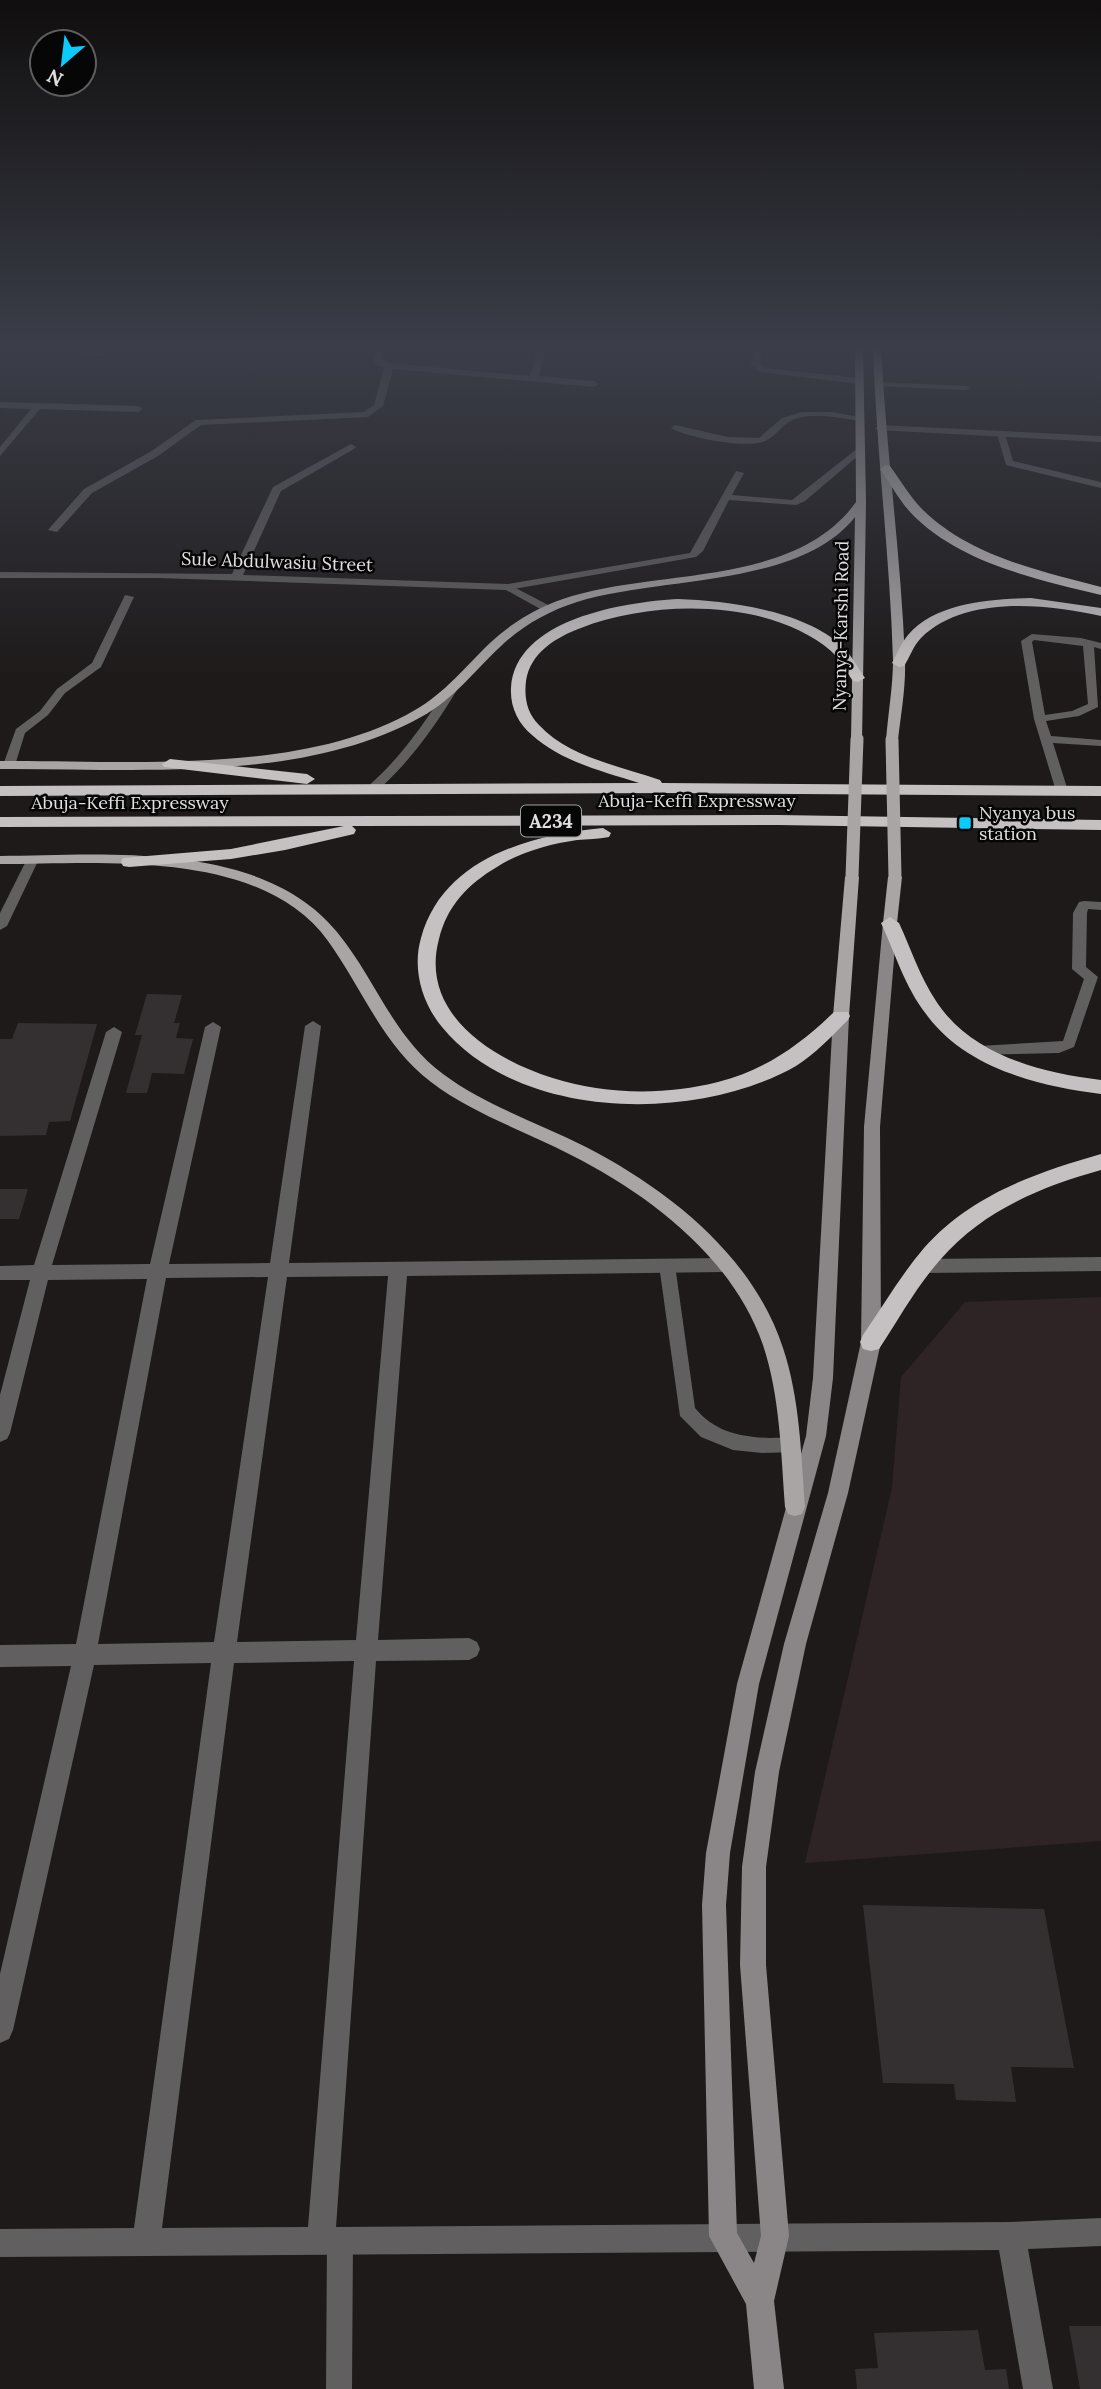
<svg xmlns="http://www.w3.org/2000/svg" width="1101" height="2389" font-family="Lora,serif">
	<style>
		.built { fill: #2e2425 }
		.building { fill: #343031 }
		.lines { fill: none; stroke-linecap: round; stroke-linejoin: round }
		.lane { fill: #615f5f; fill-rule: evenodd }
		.street { fill: #615f5f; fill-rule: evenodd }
		.secondary { fill: #8a8687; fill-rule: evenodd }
		.primary { fill: #a9a5a5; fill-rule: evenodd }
		.highway { fill: #c5c0c1; fill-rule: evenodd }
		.primary-bridge { stroke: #a9a5a5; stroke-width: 13 }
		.poi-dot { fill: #0ccafa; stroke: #070606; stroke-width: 2.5 }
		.labels { text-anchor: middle; stroke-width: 5; stroke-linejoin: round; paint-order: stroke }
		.far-street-label { font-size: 18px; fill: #e1dfdf; stroke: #070606 }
		.far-poi-label { font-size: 18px; fill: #e1dfdf; stroke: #070606; text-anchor: start }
		.shield { fill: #070606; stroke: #a09e9e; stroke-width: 2 }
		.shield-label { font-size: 19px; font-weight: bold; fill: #e1dfdf }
	</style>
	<rect width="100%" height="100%" fill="#1e1a1a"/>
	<path class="built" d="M 1101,1297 L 1101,1841 L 805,1863 L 892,1488 L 901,1377 L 965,1302 Z"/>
	<path class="building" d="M 147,994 L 182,995 L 174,1023 L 180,1023 L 176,1038 L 193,1039 L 184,1074 L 152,1073 L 147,1093 L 126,1093 L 142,1035 L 135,1035 Z
		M 18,1023 L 97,1024 L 70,1121 L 49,1122 L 46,1135 L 0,1136 L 0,1039 L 12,1039 Z
		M 0,1189 L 28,1189 L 19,1219 L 0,1219 Z
		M 863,1905 L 1044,1909 L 1074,2068 L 1011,2067 L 1016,2102 L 956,2100 L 954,2084 L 883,2083 Z
		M 1069,2326 L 1101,2326 L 1101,2389 L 1080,2389 Z
		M 978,2330 L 985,2370 L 1006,2369 L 1009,2389 L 857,2389 L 855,2369 L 878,2368 L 874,2333 Z"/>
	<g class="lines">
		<path class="lane" d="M 45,346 L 67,346 L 106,354 L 102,356 Z
			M 878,382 L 966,386 L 970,388 L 966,390 L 875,386 L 875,382 Z
			M 802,412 L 832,412 L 864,418 L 860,421 C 840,418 815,412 795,419 C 782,423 777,436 765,441 C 746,449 688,438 671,428 L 675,425 L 728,437 L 759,438 L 782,418 Z
			M 1001,431 L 1005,434 L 1013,461 L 1101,482 L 1101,488 L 1006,465 L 997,434 Z
			M 858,448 L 865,450 L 805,501 L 796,505 L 729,500 L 703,551 L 696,557 L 508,590 L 503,587 L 508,584 L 690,553 L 736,471 L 744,473 L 732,495 L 792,500 Z
			M 125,595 L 134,597 L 101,667 L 65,693 L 48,715 L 25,733 L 15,765 L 9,769 L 5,768 L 3,765 L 16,729 L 40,711 L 57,689 L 92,663 Z
			M 1032,634 L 1081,638 L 1101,643 L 1101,649 L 1094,647 L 1098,707 L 1079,716 L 1046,721 L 1051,736 L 1101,740 L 1101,746 L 1053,743 L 1068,791 L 1062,795 L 1056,791 L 1034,719 L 1021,641 ZM 1034,640 L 1083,646 L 1088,704 L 1072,711 L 1045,715 L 1032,642 Z
			M 447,688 L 457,690 C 434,728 409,763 375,793 L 367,793 L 367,787 C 400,759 423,725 447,688 Z
			M 32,857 L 38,861 L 7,926 L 0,930 L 0,913 L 26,861 Z
			M 1084,901 L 1101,902 L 1101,910 L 1088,909 L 1087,913 L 1086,967 L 1098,977 L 1074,1047 L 1059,1053 L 974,1055 L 972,1051 L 974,1047 L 979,1046 L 1063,1041 L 1084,979 L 1072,969 L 1073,913 L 1079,902 Z
			M 667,1259 L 673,1260 L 675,1265 L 695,1408 C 715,1432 740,1437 770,1438 C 779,1438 788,1437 797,1440 L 800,1446 L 797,1452 L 762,1453 L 733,1450 L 701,1437 L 680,1416 L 659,1265 L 661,1260 Z
			M 340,2227 L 349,2231 L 353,2240 L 352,2389 L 326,2389 L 327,2240 L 331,2231 Z"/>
		<path class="street" d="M 379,346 L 388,346 L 382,359 L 390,363 L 530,376 L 538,346 L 547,346 L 539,376 L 594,381 L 599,384 L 594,387 L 393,369 L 383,406 L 368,417 L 201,425 L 158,456 L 92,493 L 57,532 L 48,530 L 84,489 L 150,452 L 196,420 L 363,412 L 374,405 L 384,367 L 377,365 L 373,359 Z
			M 731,346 L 762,350 L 761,364 L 765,368 L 859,378 L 864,381 L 859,384 L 760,372 L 751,365 L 754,353 Z
			M 0,402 L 138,406 L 143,409 L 138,412 L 40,409 L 0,456 L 0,447 L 31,409 L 0,408 Z
			M 880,425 L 1101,436 L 1101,442 L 877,430 L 875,428 Z
			M 351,444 L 356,447 L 354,449 L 281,491 L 243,575 L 508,584 L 552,607 L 552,611 L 544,611 L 506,590 L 159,578 L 0,578 L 0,572 L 232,574 L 273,487 Z
			M 313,1021 L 321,1026 L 289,1263 L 724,1258 L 730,1260 L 733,1265 L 730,1270 L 724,1272 L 407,1276 L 378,1640 L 469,1638 L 477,1642 L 480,1649 L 477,1656 L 469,1660 L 376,1661 L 336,2227 L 1011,2222 L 1101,2218 L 1101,2246 L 1028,2249 L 1053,2389 L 1023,2389 L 999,2250 L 0,2257 L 0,2229 L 134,2228 L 211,1663 L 94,1665 L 13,2030 L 9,2039 L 0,2043 L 0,1974 L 71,1666 L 0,1667 L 0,1645 L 76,1644 L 147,1279 L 48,1280 L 10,1433 L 7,1439 L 0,1442 L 0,1395 L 30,1280 L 0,1280 L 0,1266 L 34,1265 L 106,1032 L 114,1027 L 122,1032 L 52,1265 L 150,1264 L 205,1027 L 213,1022 L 221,1027 L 169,1264 L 270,1263 L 305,1026 ZM 388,1276 L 356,1640 L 237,1642 L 287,1277 ZM 268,1277 L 214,1642 L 98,1644 L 166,1278 ZM 354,1661 L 308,2227 L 162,2228 L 234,1663 Z
			M 1101,1257 L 1101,1271 L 924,1273 L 918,1271 L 915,1266 L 918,1261 L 924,1259 Z"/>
		<path class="secondary" d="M 890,918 L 897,923 L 880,1127 L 881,1342 L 848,1493 L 806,1644 L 779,1772 L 766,1867 L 766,1965 L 789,2236 L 774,2301 L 784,2389 L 754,2389 L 746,2304 L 709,2236 L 702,1905 L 706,1853 L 737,1684 L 806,1436 L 813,1378 L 833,1016 L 841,1011 L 849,1016 L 833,1378 L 826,1436 L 759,1684 L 730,1853 L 726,1905 L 737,2233 L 754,2263 L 761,2236 L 740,1965 L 742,1867 L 755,1772 L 784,1644 L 828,1493 L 861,1342 L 864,1127 L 883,923 Z"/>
		<path class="primary" d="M 855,346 L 863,346 L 866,502 L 862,742 L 857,743 L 851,739 L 855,517 C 799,588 659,576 577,602 C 548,611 522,626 500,647 C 474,671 453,700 421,717 C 300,784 135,768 0,769 L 0,761 C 129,760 302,776 415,710 C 445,693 466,666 490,643 C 513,621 542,605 572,596 C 662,569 796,586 856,502 Z
			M 873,346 L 881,346 C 886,451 901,555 905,660 C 906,686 901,714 898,740 L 892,744 L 886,740 C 888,714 893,686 893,660 C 890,555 876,451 873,346 Z
			M 0,856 C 105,855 262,840 337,932 C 375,978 393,1037 443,1074 C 486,1106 539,1123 586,1147 C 669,1190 753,1256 783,1348 C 800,1399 801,1454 805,1507 L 802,1514 L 795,1516 L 788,1514 L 785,1507 C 781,1453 780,1396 763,1345 C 733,1258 650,1195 571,1155 C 525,1131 473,1114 431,1082 C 383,1046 362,988 328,941 C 261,848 101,864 0,864 Z
			M 852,873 L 859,877 L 849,1016 L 841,1021 L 833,1016 L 845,877 Z
			M 895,873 L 902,877 L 897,923 L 890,928 L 883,923 L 888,877 Z"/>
		<path class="highway" d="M 886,465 L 890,466 C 901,481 910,497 923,510 C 970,556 1040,571 1101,587 L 1101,595 C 1036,579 959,563 911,513 C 899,500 890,483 880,469 Z
			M 1031,598 L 1101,608 L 1101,616 C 1046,604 965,595 921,638 C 913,646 910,657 904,666 L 899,667 L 892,663 C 897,654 901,643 908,635 C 936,602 991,599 1031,598 Z
			M 678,599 C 729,601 804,610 843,647 C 852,656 858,668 865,678 L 858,682 L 853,681 C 846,671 840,659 831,651 C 769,598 652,600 581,628 C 556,637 530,653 526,681 C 524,698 527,713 539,725 C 568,757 620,766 660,780 L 662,783 L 1101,786 L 1101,796 L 669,793 L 0,796 L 0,786 L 639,783 C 602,771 562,762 532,735 C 518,723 510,707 511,688 C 515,619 624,602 678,599 Z
			M 170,759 L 307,774 L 315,779 L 307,784 L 164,767 L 162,764 Z
			M 778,815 L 1101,820 L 1101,830 L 778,825 L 352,826 L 356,830 L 354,834 L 285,850 L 231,859 L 129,867 L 123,866 L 121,862 L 123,858 L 231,849 L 344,826 L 0,827 L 0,817 Z
			M 603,828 L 611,833 L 609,837 C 598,839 588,839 577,840 C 550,844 520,852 497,867 C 468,884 447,906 439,939 C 415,1028 525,1078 596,1088 C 636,1094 679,1092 718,1082 C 765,1070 800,1045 834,1012 L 848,1012 L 850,1016 L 848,1020 C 832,1036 815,1054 796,1066 C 697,1123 519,1121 442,1027 C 422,1003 412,969 421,938 C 443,858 530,835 603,828 Z
			M 890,917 L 899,923 C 911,949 920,977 936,1001 C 971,1055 1041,1073 1101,1080 L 1101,1094 C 1038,1086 965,1068 926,1014 C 905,987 895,953 881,923 Z
			M 1101,1154 L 1101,1170 C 1040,1187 982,1211 940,1260 C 916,1287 899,1319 879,1349 L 871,1351 L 863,1349 L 860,1342 L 863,1335 C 883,1306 901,1275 924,1248 C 971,1195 1035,1173 1101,1154 Z"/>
		<path class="primary-bridge" d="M 892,740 L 895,877
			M 852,877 L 857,739"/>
	</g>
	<linearGradient id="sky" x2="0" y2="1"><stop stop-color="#100e0e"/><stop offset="0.51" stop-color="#3b3e49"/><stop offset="1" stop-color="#3b3e49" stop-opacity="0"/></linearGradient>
	<rect width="1101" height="681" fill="url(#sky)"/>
	<rect class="poi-dot" x="958" y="816" width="14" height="14" rx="3.5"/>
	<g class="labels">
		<g class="far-street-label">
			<text transform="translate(277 562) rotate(2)" y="6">Sule Abdulwasiu Street</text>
			<text transform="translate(841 626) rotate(-89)" y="6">Nyanya-Karshi Road</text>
			<text x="697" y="807">Abuja-Keffi Expressway</text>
			<text x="130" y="809">Abuja-Keffi Expressway</text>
		</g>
		<g class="far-poi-label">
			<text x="979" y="819">Nyanya bus<tspan x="979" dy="21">station</tspan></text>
		</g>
		<rect class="shield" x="521" y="805.5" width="60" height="31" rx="5"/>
		<g class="shield-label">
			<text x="551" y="828">A234</text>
		</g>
	</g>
	<g transform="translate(63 63) rotate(208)"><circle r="33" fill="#070606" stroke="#5e5d5d" stroke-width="2"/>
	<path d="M0-5L12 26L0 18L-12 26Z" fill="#0ccafa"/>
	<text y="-10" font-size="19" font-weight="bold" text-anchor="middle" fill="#e1dfdf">N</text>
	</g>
</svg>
